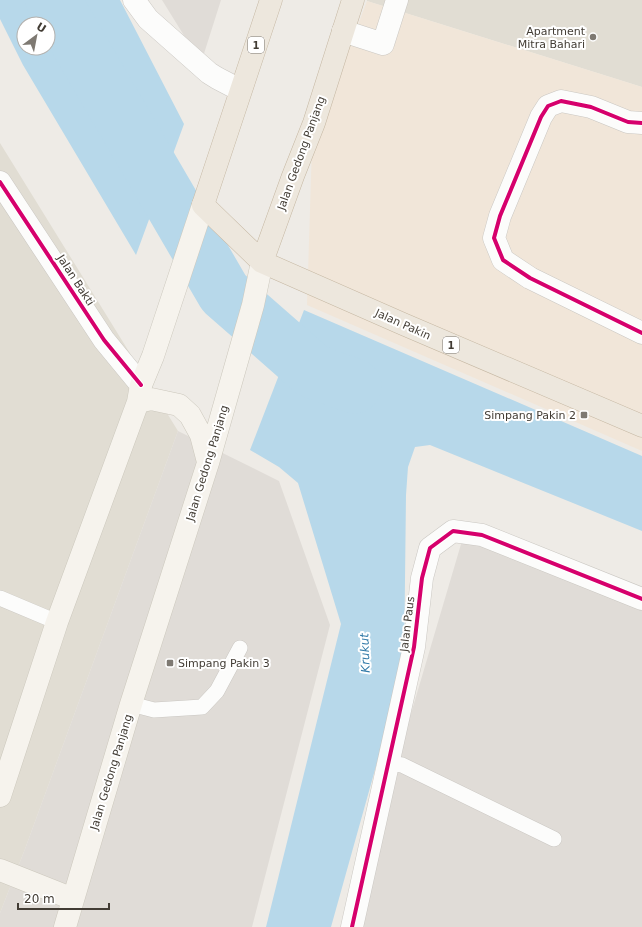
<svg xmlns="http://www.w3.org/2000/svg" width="642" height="927" font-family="'DejaVu Sans',sans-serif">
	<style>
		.residential { fill: #e1ddd3 }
		.commercial { fill: #f1e6d9 }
		.industrial { fill: #e0dcd7 }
		.water { fill: #b7d8ea; fill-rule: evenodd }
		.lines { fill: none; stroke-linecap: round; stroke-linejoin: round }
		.river { stroke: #b7d8ea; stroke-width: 55 }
		.service-casing { stroke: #cac7c2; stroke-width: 16 }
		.minor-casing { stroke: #cac7c2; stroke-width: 23 }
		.tertiary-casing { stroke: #cac7c2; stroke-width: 23 }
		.secondary-casing { stroke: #ccc8bd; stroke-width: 23 }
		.trunk-casing { stroke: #c5b7a2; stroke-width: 23 }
		.service { stroke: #fcfcfb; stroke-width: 15 }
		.minor { stroke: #fcfcfb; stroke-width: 22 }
		.tertiary { stroke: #fcfcfb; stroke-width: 22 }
		.secondary { stroke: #f6f3ed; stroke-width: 22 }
		.trunk { stroke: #ede7dd; stroke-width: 22 }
		.cycleway-casing { stroke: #fff; stroke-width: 6 }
		.cycleway { stroke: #d6006c; stroke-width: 4 }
		.poi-dot { fill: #7e7972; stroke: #fff; stroke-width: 1.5 }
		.labels { text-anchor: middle; stroke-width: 4; stroke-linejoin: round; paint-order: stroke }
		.shield { fill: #fff; stroke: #7b7671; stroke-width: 1 }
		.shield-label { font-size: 10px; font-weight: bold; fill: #423c34 }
		.poi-label { font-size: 11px; fill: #423c34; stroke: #fff; text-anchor: end }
		.street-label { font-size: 11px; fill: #423c34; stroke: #fff }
		.water-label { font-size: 12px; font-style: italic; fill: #327aa8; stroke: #fff }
	</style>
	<rect width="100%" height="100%" fill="#eeebe6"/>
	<path class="residential" d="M 367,0 L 642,0 L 642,87 L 367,1 Z
		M 0,143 L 178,431 L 25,849 L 0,913 Z"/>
	<path class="commercial" d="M 367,1 L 642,87 L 642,451 L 307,305 L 312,146 Z"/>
	<path class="industrial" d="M 162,0 L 221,0 L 201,63 Z
		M 178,431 L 279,481 L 330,625 L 252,927 L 0,927 L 0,913 L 25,849 Z
		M 464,534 L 642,601 L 642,927 L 348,927 Z"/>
	<path class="water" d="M 0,0 L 120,0 L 184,124 L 136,255 L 23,65 L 0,19 ZM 24,24 L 48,24 L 48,48 L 24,48 Z
		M 304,310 L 642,456 L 642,531 L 430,445 L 415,447 L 408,467 L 406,495 L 404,666 L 331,927 L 266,927 L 341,624 L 298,483 L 279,467 L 250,450 Z"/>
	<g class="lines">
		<path class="river" d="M 53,0 L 224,293 L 313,371 L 354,386"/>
		<defs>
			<path id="service" d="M 0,598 L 57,622
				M 131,704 L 154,710 L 202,707 L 217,691 L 240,648
				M 389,763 L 402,765 L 554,839"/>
			<path id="minor" d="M 343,31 L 383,44 L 397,0
				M 642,123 L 628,122 L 591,107 L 561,101 L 548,106 L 541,117 L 500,216 L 494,238 L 503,260 L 530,278 L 642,333
				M 352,927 L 414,647 L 422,578 L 430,548 L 453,531 L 482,535 L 642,599"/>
			<path id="tertiary" d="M 134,0 L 148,19 L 209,73 L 217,78 L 240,90
				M 0,182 L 104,340 L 141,385"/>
			<path id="secondary" d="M 138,402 L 151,399 L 179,405 L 190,415 L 201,435 L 208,462
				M 0,796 L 57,622 L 138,402 L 141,385 L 153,356 L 203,205
				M 0,870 L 73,899
				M 65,927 L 131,704 L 208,463 L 253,305 L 262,262"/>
			<path id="trunk" d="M 271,0 L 203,205 L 262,262 L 403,324 L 642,426
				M 262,262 L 293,176 L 314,123 L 353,0"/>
		</defs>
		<use href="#service" class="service-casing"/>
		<use href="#minor" class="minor-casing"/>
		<use href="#tertiary" class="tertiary-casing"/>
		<use href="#secondary" class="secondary-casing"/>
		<use href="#trunk" class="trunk-casing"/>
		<use href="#service" class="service"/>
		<use href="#minor" class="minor"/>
		<use href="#tertiary" class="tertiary"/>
		<use href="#secondary" class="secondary"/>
		<use href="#trunk" class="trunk"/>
		<defs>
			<path id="cycleway" d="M 642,123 L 628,122 L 591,107 L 561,101 L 548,106 L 541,117 L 500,216 L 494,238 L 503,260 L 530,278 L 642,333
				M 0,182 L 104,340 L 141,385
				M 352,927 L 414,647 L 422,578 L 430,548 L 453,531 L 482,535 L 642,599"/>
		</defs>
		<use href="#cycleway" class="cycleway-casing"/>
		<use href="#cycleway" class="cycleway"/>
	</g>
	<g class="poi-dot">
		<circle cx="593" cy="37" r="4"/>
		<rect x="580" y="411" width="8" height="8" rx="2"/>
		<rect x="166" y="659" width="8" height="8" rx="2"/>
	</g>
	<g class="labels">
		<g class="shield">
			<rect x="248" y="37" width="16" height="16" rx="3"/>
			<rect x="443" y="337" width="16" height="16" rx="3"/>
		</g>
		<g class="shield-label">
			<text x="256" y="49">1</text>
			<text x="451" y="349">1</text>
		</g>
		<g class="poi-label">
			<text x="585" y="35">Apartment<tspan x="585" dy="13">Mitra Bahari</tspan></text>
			<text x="576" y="419">Simpang Pakin 2</text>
			<text x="178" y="667" text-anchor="start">Simpang Pakin 3</text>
		</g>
		<g class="street-label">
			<text transform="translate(301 153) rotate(-70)" y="4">Jalan Gedong Panjang</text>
			<text transform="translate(76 280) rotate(57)" y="4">Jalan Bakti</text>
			<text transform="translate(403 324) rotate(24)" y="4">Jalan Pakin</text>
			<text transform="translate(207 463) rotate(-73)" y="4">Jalan Gedong Panjang</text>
			<text transform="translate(407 624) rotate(-83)" y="4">Jalan Paus</text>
			<text transform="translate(111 772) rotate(-73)" y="4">Jalan Gedong Panjang</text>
		</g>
		<g class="water-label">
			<text transform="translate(365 653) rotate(-92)" y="4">Krukut</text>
		</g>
	</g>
	<g transform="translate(36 36) rotate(32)"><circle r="19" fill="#ffffff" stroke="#b3b1ae"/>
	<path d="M0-3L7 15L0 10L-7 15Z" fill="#7e7972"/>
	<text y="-6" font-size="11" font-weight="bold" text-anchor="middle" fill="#423c34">U</text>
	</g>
	<path d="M18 903v6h91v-6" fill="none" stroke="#423c34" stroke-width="2"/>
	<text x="24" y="903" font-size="12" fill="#423c34" stroke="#ffffff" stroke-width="3" paint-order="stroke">20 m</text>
</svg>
